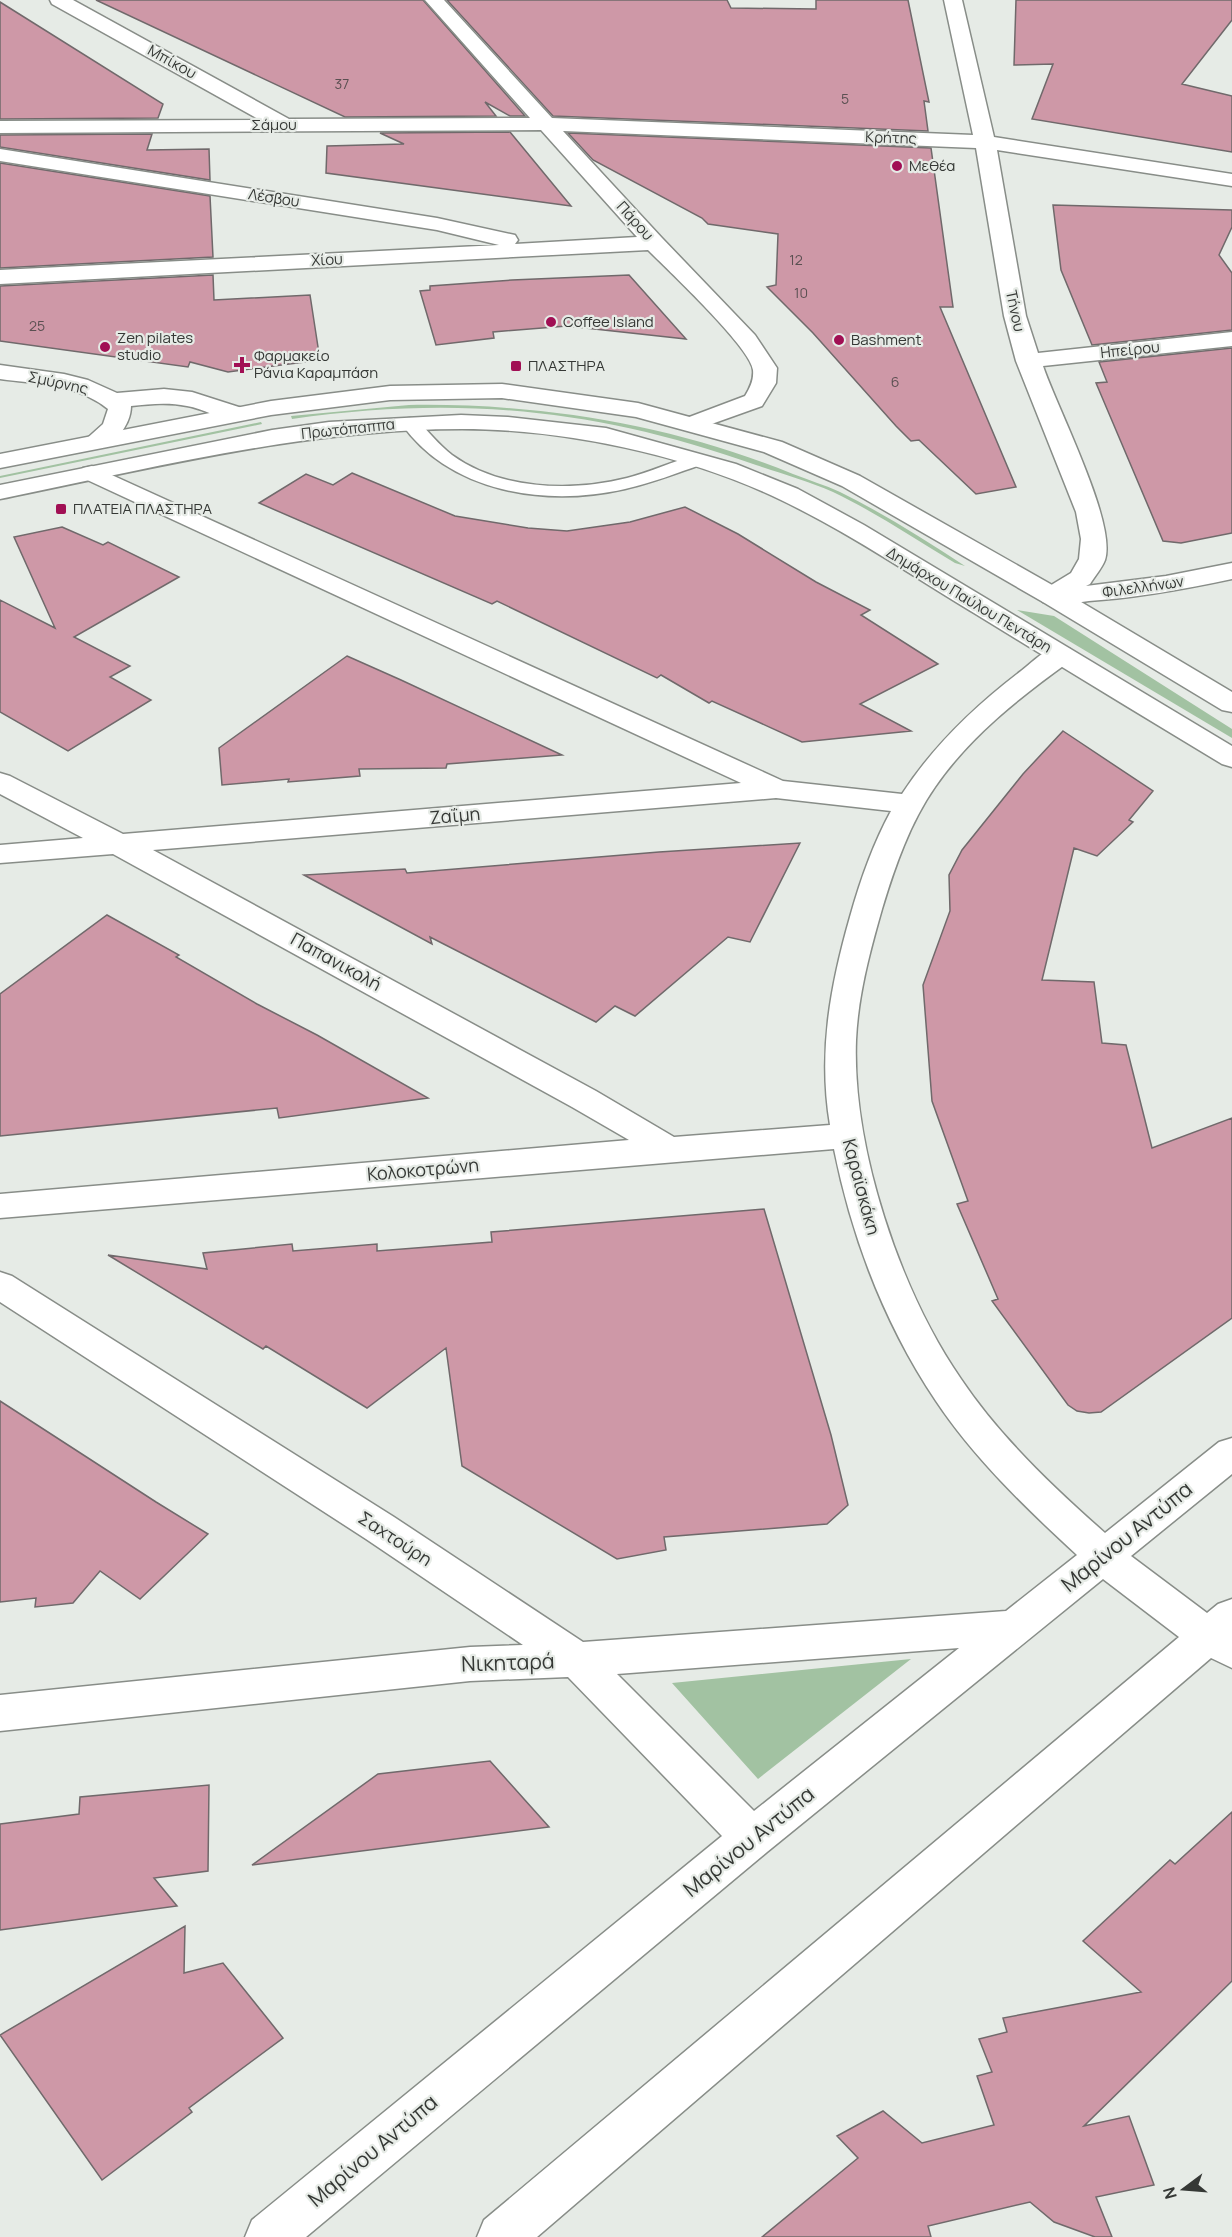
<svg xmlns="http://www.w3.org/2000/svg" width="1232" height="2237" font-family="Manrope,sans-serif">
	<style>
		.green { fill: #a2c2a2 }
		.building { fill: #ce98a7; stroke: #70696b; stroke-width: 1.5 }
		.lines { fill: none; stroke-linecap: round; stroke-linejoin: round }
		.service-casing { stroke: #888d88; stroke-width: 3 }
		.minor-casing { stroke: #888d88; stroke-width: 3 }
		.tertiary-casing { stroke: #888d88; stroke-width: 3 }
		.service { fill: #fff; fill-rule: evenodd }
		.minor { fill: #fff; fill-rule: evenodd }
		.tertiary { fill: #fff; fill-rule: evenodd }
		.poi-dot { fill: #a10f54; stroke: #e6ebe6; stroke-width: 2 }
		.labels { text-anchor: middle; stroke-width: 4.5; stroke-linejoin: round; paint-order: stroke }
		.far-number-label { font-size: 14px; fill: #5b5052 }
		.far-street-label { font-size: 15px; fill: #353835; stroke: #e6ebe6 }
		.far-poi-label { font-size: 15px; fill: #353835; stroke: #e6ebe6; text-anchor: start }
		.street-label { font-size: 18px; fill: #353835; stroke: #e6ebe6 }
		.near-street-label { font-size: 21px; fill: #353835; stroke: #e6ebe6 }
	</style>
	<rect width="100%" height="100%" fill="#e6ebe6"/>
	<path class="green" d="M 409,405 C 540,403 671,424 793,474 C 808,480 825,485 840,492 C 883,513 925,540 965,566 L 955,563 C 915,539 875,512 833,492 C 808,481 782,474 756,465 C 598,409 459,395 292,419 L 291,416 Z
		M 261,422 L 262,424 L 0,478 L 0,476 Z
		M 1017,610 L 1054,616 L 1232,729 L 1232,738 Z
		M 911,1659 L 758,1779 L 672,1683 Z"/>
	<path class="building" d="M 96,0 L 423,0 L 525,116 L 510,116 L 485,102 L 496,116 L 345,117 Z
		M 447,0 L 727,0 L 731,8 L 816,9 L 816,0 L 908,0 L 929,102 L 924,101 L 928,131 L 553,116 Z
		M 1016,0 L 1232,0 L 1232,20 L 1182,84 L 1232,96 L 1232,152 L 1032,119 L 1053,64 L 1014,65 Z
		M 0,2 L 163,104 L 158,118 L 0,119 Z
		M 510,132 L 571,206 L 326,173 L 327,146 L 404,144 L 380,133 Z
		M 568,133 L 931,148 L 953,307 L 940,307 L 1016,487 L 976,494 L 919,440 L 911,441 L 896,426 L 813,333 L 767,287 L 776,285 L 778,234 L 708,224 L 702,218 L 593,160 Z
		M 152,134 L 147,150 L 209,149 L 210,180 L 0,147 L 0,135 Z
		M 0,163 L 210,196 L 213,257 L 0,268 Z
		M 1053,205 L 1232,210 L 1232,227 L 1219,255 L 1232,273 L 1232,330 L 1092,345 L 1061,270 Z
		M 213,275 L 214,300 L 310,295 L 320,360 L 228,372 L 190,362 L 188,367 L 0,341 L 0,286 Z
		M 629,275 L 686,339 L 567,326 L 493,332 L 494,338 L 436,345 L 420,291 L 430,290 L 430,286 L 512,280 Z
		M 1232,348 L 1232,533 L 1181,543 L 1163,541 L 1096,383 L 1107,382 L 1099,362 Z
		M 352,473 L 455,516 L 528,528 L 567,531 L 630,522 L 685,507 L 738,534 L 816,582 L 870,610 L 861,615 L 938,664 L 860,704 L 911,731 L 802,742 L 712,701 L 709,703 L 661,675 L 657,678 L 497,601 L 492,604 L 259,503 L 306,474 L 333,485 Z
		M 62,527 L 103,545 L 108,542 L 179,577 L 74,637 L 130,666 L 110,677 L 151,700 L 68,751 L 0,712 L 0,600 L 55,628 L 14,537 Z
		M 347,656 L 401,680 L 562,755 L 447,764 L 446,768 L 359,769 L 360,776 L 288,782 L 289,779 L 222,785 L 219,748 Z
		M 1063,731 L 1153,791 L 1129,820 L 1133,822 L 1097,856 L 1074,848 L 1042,980 L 1094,982 L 1102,1043 L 1126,1045 L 1152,1148 L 1232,1118 L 1232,1318 L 1101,1412 L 1089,1413 L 1077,1411 L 1068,1405 L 992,1301 L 998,1299 L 957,1204 L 968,1201 L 932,1101 L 923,985 L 950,911 L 949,875 L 962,850 L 1023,774 Z
		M 800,843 L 750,942 L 728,937 L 635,1016 L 615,1006 L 596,1022 L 430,937 L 432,944 L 304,875 L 405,869 L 407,873 L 659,852 Z
		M 107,915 L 179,955 L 176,957 L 257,1004 L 317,1035 L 428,1098 L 279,1118 L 277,1108 L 0,1136 L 0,994 Z
		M 764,1209 L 831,1435 L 848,1505 L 827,1524 L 664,1537 L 666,1550 L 617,1559 L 462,1466 L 446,1348 L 367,1408 L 266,1346 L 263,1349 L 108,1255 L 207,1269 L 203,1253 L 292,1244 L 293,1251 L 377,1244 L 377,1251 L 492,1242 L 491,1232 Z
		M 0,1401 L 156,1502 L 208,1534 L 140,1599 L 100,1571 L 73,1603 L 35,1607 L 36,1598 L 0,1602 Z
		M 490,1761 L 549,1827 L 252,1865 L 378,1774 Z
		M 209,1785 L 208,1871 L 154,1878 L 177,1906 L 0,1930 L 0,1824 L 79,1814 L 80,1797 Z
		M 1232,1812 L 1232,1981 L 1084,2126 L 1129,2116 L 1154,2185 L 1096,2197 L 1112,2237 L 1095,2237 L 1054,2222 L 1030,2202 L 928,2226 L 931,2237 L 762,2237 L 858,2158 L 837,2136 L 883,2111 L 922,2143 L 994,2125 L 977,2076 L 992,2072 L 979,2039 L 1007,2032 L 1003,2018 L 1141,1992 L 1083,1941 L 1170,1860 L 1175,1864 Z
		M 185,1926 L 184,1973 L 223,1963 L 283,2038 L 189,2108 L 192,2112 L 102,2180 L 0,2035 Z"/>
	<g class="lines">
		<defs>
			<path id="service" d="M 410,418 L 416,419 C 428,431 439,445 452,455 C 500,490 571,492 627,478 C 651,472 673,461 697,455 L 703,456 L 706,460 L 703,464 C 677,473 652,483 625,489 C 546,507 450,493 401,423 L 404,419 Z"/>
			<path id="minor" d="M 50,0 L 73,0 L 289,119 L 530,118 L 425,0 L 444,0 L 552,118 L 973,135 L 944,0 L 962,0 L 994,137 L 1232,174 L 1232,186 L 997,150 L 1026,316 L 1038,353 L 1232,332 L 1232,346 L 1043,366 C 1057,408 1117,523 1105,560 C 1102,568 1095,576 1090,584 L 1086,586 L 1166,576 L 1232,563 L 1232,579 C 1185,589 1137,598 1089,601 C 1074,603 1058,605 1043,602 L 1039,596 L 1043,590 L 1071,573 L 1079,559 L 1081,539 L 1076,512 L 1016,361 L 1004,316 L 976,148 L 563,131 L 662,238 L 755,335 L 777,368 L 776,383 L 762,406 L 692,431 L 684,429 L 680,424 L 684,419 L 745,396 C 750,388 754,380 753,370 C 751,348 668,270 648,250 L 0,284 L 0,270 L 499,245 L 437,230 L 0,161 L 0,149 L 437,218 L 515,235 L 518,240 L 515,244 L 637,237 L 541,130 L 0,133 L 0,121 L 260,120 L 52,4 Z
				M 0,365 L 64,374 L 88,380 L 117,393 L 164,389 L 192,392 L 245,409 L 249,414 L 245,419 C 226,424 206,409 187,406 C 168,402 150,404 131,406 C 131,427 110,453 86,447 L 83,442 L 103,424 L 108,409 C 77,384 37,384 0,379 Z
				M 92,466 L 783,781 L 902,794 C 934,745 975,706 1021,671 C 1030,664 1041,653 1051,649 C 1058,646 1063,648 1070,649 L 1073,655 L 1070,661 C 1020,697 970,736 935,787 C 910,823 895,866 882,909 C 870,951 858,995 856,1040 C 852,1148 900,1291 961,1379 C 1000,1437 1053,1487 1105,1533 L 1219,1442 L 1232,1438 L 1232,1474 L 1131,1556 L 1207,1613 L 1218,1604 L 1232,1599 L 1232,1668 L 1211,1658 L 537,2237 L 477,2237 L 484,2220 L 1179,1637 L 1103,1579 L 767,1852 L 306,2237 L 245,2237 L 252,2220 L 722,1836 L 568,1677 L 470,1681 L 0,1731 L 0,1695 L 470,1647 L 523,1645 L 366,1539 L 0,1302 L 0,1272 L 12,1276 L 394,1517 L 583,1642 L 1006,1611 L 1077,1555 C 1026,1508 974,1458 936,1401 C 885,1325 852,1238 834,1149 L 0,1218 L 0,1194 L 629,1140 L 572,1107 L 113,854 L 0,863 L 0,845 L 83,838 L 0,794 L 0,773 L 10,776 L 123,834 L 741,783 L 83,478 L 80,473 L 83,468 ZM 776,798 L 891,811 C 873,844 860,881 850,917 C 830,987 818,1053 830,1125 L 674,1137 L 596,1091 L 153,850 ZM 959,1648 L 754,1811 L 617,1674 Z"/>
			<path id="tertiary" d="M 502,384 L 638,403 L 782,442 L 860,476 L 1061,590 L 1232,692 L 1232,712 L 1222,710 L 1043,602 L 842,486 L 764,452 L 636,417 L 502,398 L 390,400 L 271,415 L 0,468 L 0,454 L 271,401 L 390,386 Z
				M 461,415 L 508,417 L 606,428 L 736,464 L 798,489 L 864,525 L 1232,746 L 1232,767 L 1222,764 C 1139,714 1057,664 974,613 C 911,575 848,532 781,500 C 689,455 564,429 462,429 C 305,429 153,468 0,499 L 0,485 L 272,430 L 329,422 Z"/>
		</defs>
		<use href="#service" class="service-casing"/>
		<use href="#minor" class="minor-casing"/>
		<use href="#tertiary" class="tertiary-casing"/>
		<use href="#service" class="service"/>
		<use href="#minor" class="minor"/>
		<use href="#tertiary" class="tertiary"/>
	</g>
	<g class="poi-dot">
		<circle cx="897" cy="166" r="6"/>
		<circle cx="551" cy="322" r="6"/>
		<circle cx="839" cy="340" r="6"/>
		<circle cx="105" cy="347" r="6"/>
		<path d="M239 356h6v6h6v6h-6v6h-6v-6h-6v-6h6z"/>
		<rect x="510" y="360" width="12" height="12" rx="3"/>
		<rect x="55" y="503" width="12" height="12" rx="3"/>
	</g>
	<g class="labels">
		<g class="far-number-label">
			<text x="342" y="89">37</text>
			<text x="845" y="104">5</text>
			<text x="796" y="265">12</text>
			<text x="801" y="298">10</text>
			<text x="37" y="331">25</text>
			<text x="895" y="387">6</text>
		</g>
		<g class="far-street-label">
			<text transform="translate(172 62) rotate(29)" y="5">Μπίκου</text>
			<text x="274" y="130">Σάμου</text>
			<text transform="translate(891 138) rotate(2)" y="5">Κρήτης</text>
			<text transform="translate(274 198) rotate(9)" y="5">Λέσβου</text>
			<text transform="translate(635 221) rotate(48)" y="5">Πάρου</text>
			<text transform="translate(327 260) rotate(-3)" y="5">Χίου</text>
			<text transform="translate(1015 311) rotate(78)" y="5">Τήνου</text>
			<text transform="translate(1130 350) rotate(-6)" y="5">Ηπείρου</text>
			<text transform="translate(58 383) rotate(12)" y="5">Σμύρνης</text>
			<text transform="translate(348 429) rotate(-6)" y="5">Πρωτόπαππα</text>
			<text transform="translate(1143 587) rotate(-8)" y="5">Φιλελλήνων</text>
			<text transform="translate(969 600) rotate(31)" y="5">Δημάρχου Παύλου Πεντάρη</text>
		</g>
		<g class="far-poi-label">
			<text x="909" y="171">Μεθέα</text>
			<text x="563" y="327">Coffee Island</text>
			<text x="117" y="343">Zen pilates<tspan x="117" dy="17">studio</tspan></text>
			<text x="851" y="345">Bashment</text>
			<text x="254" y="361">Φαρμακείο<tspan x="254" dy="17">Ράνια Καραμπάση</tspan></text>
			<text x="528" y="371">ΠΛΑΣΤΗΡΑ</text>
			<text x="73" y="514">ΠΛΑΤΕΙΑ ΠΛΑΣΤΗΡΑ</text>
		</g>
		<g class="street-label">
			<text transform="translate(455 816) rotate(-5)" y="6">Ζαΐμη</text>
			<text transform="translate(336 962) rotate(29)" y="6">Παπανικολή</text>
			<text transform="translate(423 1170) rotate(-5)" y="6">Κολοκοτρώνη</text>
			<text transform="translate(861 1187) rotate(75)" y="6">Καραϊσκάκη</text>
			<text transform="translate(395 1539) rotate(33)" y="6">Σαχτούρη</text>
		</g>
		<g class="near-street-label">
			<text transform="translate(1127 1537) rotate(-39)" y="7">Μαρίνου Αντύπα</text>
			<text transform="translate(508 1663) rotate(-2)" y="7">Νικηταρά</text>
			<text transform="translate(749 1842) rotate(-39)" y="7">Μαρίνου Αντύπα</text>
			<text transform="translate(373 2151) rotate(-40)" y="7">Μαρίνου Αντύπα</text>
		</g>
	</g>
	<g transform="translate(1184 2189) rotate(254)" stroke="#e6ebe6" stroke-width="4.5" paint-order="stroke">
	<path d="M0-4.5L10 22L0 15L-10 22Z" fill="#353835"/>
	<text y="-9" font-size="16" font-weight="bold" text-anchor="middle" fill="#353835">N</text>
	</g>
</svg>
